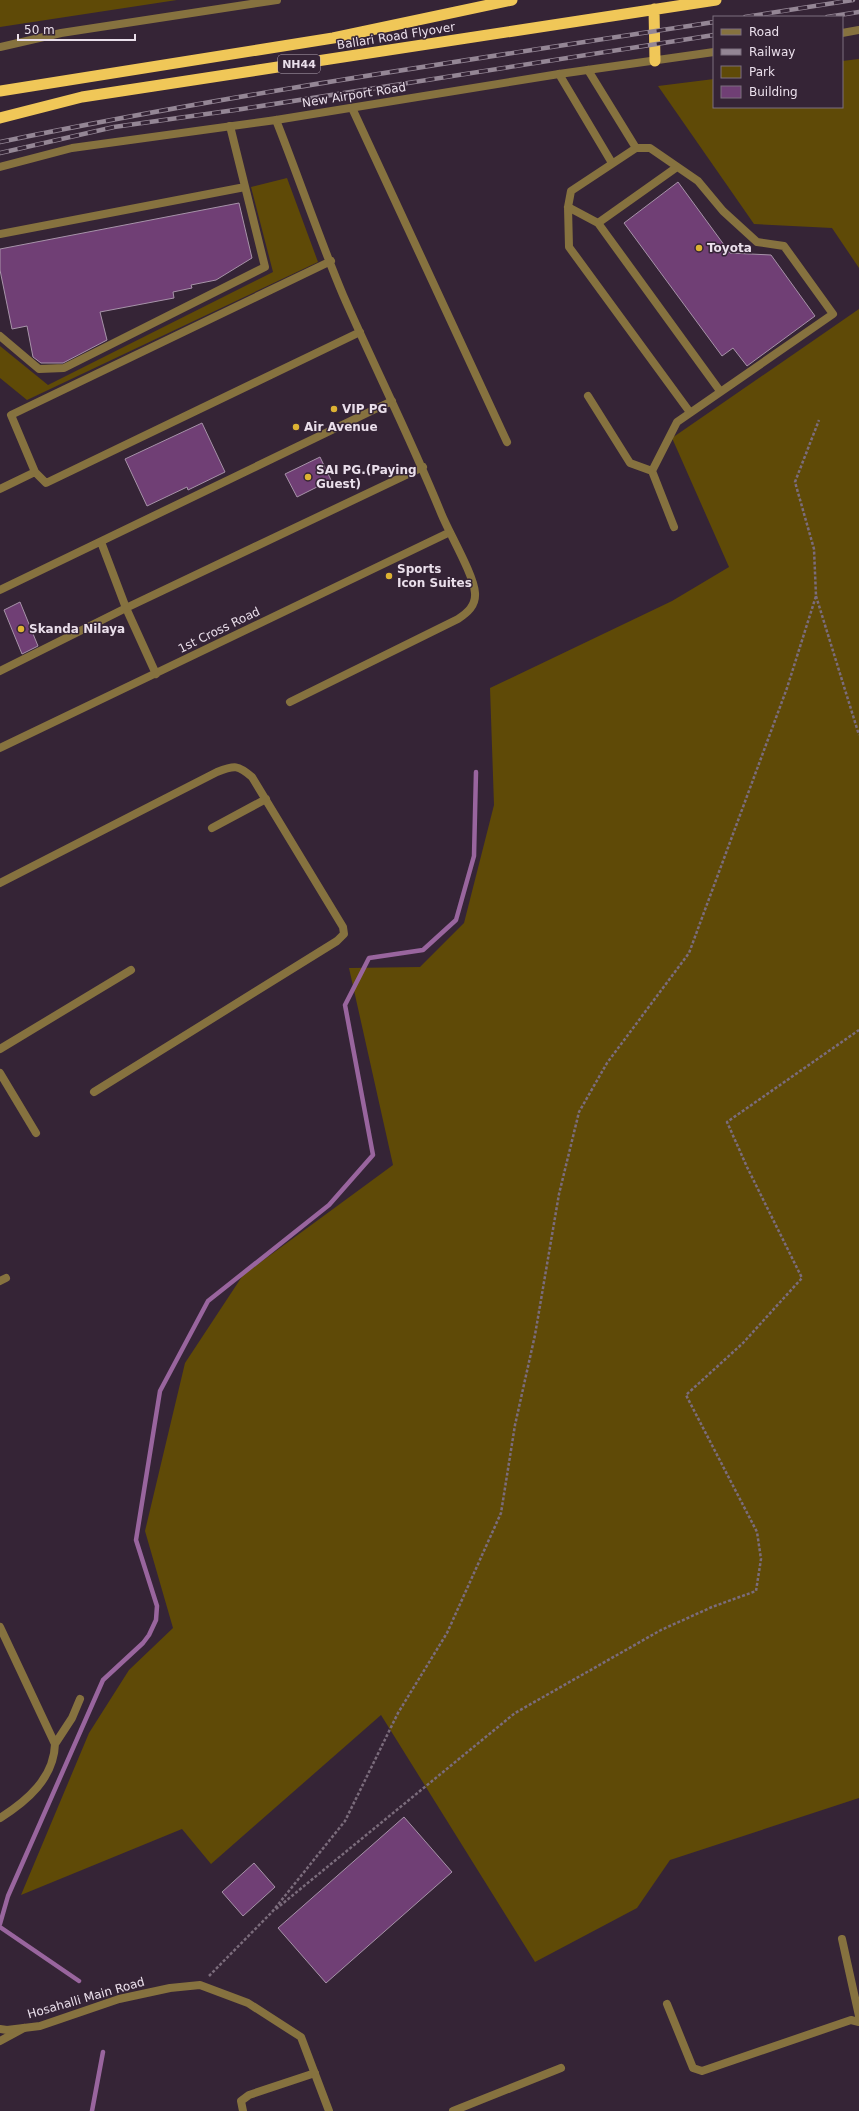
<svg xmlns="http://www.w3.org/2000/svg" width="859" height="2111" font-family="'DejaVu Sans',sans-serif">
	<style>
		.green { fill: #5f4a07 }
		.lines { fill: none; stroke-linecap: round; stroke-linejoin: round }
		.stream { stroke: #99659e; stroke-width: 4.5 }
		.building { fill: #703f75; stroke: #a793a9 }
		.path { stroke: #7b6c7c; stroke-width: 2.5; stroke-dasharray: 3 2; stroke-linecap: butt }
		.service { stroke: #86723f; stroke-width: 8 }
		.minor { stroke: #86723f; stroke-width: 8 }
		.tertiary { stroke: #86723f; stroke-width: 8 }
		.trunk { stroke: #f0c758; stroke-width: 11 }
		.rail-casing { stroke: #948695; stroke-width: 4.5 }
		.rail { stroke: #352436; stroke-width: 3; stroke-dasharray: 9; stroke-linecap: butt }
		.poi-dot { fill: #ddb233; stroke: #352436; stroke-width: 1.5 }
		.labels { text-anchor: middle; stroke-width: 3; stroke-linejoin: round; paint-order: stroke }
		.shield { fill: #352436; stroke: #b4a7b5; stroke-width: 1 }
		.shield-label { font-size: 11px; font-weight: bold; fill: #eadfeb }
		.street-label { font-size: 12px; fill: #eadfeb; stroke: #352436 }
		.poi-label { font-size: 12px; font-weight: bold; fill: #eadfeb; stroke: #352436; text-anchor: start }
	</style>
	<rect width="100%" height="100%" fill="#352436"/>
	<path class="green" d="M 0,0 L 177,0 L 0,27 Z
		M 859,59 L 859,268 L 832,228 L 754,224 L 658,86 L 714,79 L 714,107 L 842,107 L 842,61 Z
		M 287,178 L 318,262 L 27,400 L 0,378 L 0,346 L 48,385 L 273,272 L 251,187 Z
		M 859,309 L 859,1798 L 670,1860 L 637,1908 L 535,1962 L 381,1715 L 211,1864 L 182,1829 L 21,1895 L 89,1733 L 129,1670 L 173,1628 L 145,1531 L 185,1363 L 243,1275 L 393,1165 L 349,968 L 420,967 L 464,923 L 494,805 L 490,688 L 672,601 L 729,567 L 672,438 Z"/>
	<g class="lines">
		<path class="stream" d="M 0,1924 L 8,1896 L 103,1680 L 143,1643 L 149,1635 L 156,1620 L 157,1606 L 136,1540 L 160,1391 L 208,1301 L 329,1205 L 373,1155 L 345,1005 L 369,958 L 423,950 L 456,920 L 474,856 L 476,772
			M 0,1927 L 79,1981
			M 92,2111 L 103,2052"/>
	</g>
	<path class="building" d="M 678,182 L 730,253 L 771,255 L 815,316 L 747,366 L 733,348 L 722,356 L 624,223 Z
		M 239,203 L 252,258 L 216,280 L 191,285 L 192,288 L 173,292 L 174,298 L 100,312 L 107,340 L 63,363 L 41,363 L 33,357 L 27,326 L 12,329 L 0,270 L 0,249 Z
		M 202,423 L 225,472 L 188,490 L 187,487 L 147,506 L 125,459 Z
		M 320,457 L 331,480 L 297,497 L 285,474 Z
		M 20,602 L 38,646 L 22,654 L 4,610 Z
		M 404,1817 L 452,1872 L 326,1983 L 278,1928 Z
		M 254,1863 L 275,1887 L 243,1916 L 222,1892 Z"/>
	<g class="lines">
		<path class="path" d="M 816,596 L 859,735
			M 276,1909 L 515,1713 L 661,1630 L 712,1607 L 756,1591 L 761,1559 L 757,1532 L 686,1395 L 743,1343 L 802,1278 L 747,1167 L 727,1122 L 859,1030
			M 209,1976 L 272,1912 L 345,1821 L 398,1713 L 447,1633 L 501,1513 L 515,1425 L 535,1335 L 559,1194 L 579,1112 L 607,1063 L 689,953 L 787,688 L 816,596 L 814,549 L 795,482 L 819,420"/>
		<path class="service" d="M 588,70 L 636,148
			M 559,74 L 612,163
			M 568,207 L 598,223 L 720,391
			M 598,223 L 677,167
			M 0,234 L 245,187
			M 0,336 L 39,369 L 64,368 L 265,267 L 230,126
			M 588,396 L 630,463 L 652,471
			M 674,527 L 652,471 L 677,422 L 833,314 L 784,246 L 757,242 L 723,211 L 698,181 L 650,148 L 636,148 L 571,191 L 568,207 L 569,247 L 689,411
			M 0,2041 L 24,2028"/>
		<path class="minor" d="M 352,108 L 507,442
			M 276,120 C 299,178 319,238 343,295 C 375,368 411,439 441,513 C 449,533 474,575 475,593 C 476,606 467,613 458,619 L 290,702
			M 35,472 L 46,483 L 360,332
			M 0,489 L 35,472 L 11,415 L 331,261
			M 101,542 L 126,608 L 156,674
			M 0,590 L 392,401
			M 0,671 L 126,608 L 423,467
			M 0,748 L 448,533
			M 212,828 L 266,799
			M 0,883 L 217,772 C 235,765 238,765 252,777 L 343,927 L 344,934 L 337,941 L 94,1092
			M 0,1049 L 131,970
			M 0,1073 L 36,1133
			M 0,1281 L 6,1278
			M 0,1627 L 55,1744 C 54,1778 27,1801 0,1818
			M 55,1744 L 72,1718 L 80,1699
			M 842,1939 L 859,2016
			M 667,2004 L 693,2068 L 702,2071 L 851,2020 L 859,2022
			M 243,2111 L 241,2101 L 249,2095 L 315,2073
			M 453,2111 L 561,2068"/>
		<path class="tertiary" d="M 842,33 L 859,30
			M 0,47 L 61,33 L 277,0
			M 0,167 L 72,148 L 276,120 L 559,74 L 714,52
			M 0,2029 L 7,2030 L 40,2026 L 119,1999 L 170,1988 L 200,1985 L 248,2003 L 301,2037 L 329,2111"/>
		<path class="trunk" d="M 654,9 L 655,61
			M 0,91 L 333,38 L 512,0
			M 0,118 L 82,97 L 716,0"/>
		<defs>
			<path id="rail" d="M 745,17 L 853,0
				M 827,17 L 859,12
				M 0,142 C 236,93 476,59 714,22
				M 0,153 L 114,127 L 242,109 L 714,35"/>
		</defs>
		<use href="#rail" class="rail-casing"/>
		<use href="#rail" class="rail"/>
	</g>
	<g class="poi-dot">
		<circle cx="699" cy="248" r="4"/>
		<circle cx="334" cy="409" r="4"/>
		<circle cx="296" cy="427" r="4"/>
		<circle cx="308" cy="477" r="4"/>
		<circle cx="389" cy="576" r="4"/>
		<circle cx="21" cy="629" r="4"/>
	</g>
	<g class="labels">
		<rect class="shield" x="278" y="55" width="42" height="18" rx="3"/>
		<g class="shield-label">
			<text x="299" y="68">NH44</text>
		</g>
		<g class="street-label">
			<text transform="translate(396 36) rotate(-9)" y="4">Ballari Road Flyover</text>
			<text transform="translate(354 95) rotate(-9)" y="4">New Airport Road</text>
			<text transform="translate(219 630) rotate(-26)" y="4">1st Cross Road</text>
			<text transform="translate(86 1998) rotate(-16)" y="4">Hosahalli Main Road</text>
		</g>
		<g class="poi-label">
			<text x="707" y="252">Toyota</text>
			<text x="342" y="413">VIP PG</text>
			<text x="304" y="431">Air Avenue</text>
			<text x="316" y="474">SAI PG.(Paying<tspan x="316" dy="14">Guest)</tspan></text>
			<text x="397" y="573">Sports<tspan x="397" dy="14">Icon Suites</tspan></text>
			<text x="29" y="633">Skanda Nilaya</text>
		</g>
	</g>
	<rect x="713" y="16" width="130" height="92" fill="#352436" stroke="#7d6f7e"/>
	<rect x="721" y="29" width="20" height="6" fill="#86723f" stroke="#7d6f7e"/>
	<text x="749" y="36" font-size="12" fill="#eadfeb">Road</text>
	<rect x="721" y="49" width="20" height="6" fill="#948695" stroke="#7d6f7e"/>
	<text x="749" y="56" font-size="12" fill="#eadfeb">Railway</text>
	<rect x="721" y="66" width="20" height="12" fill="#5f4a07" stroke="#7d6f7e"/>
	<text x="749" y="76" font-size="12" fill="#eadfeb">Park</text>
	<rect x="721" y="86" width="20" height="12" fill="#703f75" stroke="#7d6f7e"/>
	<text x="749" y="96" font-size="12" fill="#eadfeb">Building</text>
	<path d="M18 34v6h117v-6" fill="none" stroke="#eadfeb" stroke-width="2"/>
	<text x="24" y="34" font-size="12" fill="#eadfeb" stroke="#352436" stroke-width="3" paint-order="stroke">50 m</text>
</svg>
